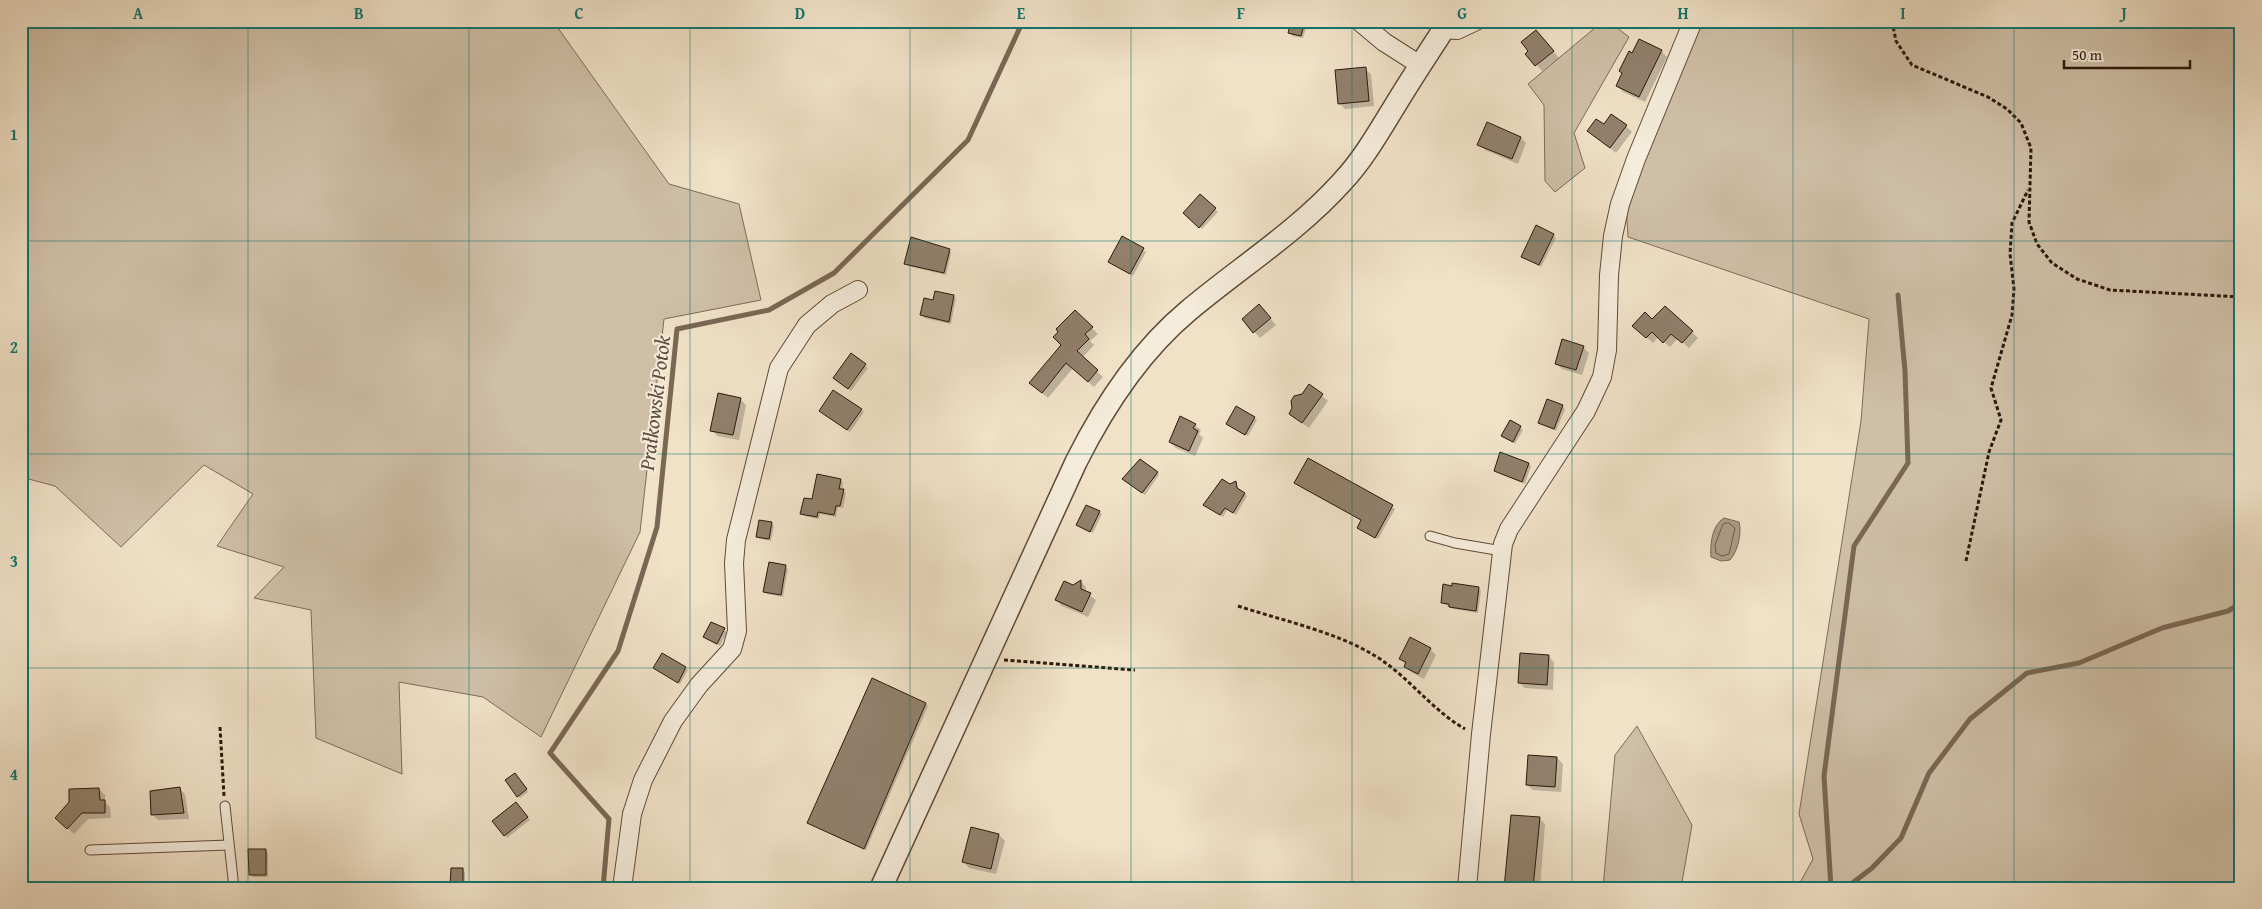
<svg xmlns="http://www.w3.org/2000/svg" width="2262" height="909" font-family="'Gentium Book Plus',serif">
	<style>
		.green { fill: #cfbfa7; stroke: #7e6b58 }
		.water { fill: #ae9c86; stroke: #7a6754 }
		.shadow { fill: #0003 }
		.lines { fill: none; stroke-linecap: round; stroke-linejoin: round }
		.shore { stroke: #6e5a48; stroke-width: 1 }
		.stream { stroke: #7a6754; stroke-width: 5 }
		.building { fill: #92806c; stroke: #2d1709 }
		.service-casing { stroke: #5e4a38; stroke-width: 11 }
		.minor-casing { stroke: #5e4a38; stroke-width: 20 }
		.tertiary-casing { stroke: #5e4a38; stroke-width: 24 }
		.path { stroke: #2d1709; stroke-width: 3; stroke-dasharray: 4 2.5; stroke-linecap: butt }
		.service { stroke: #f5ecdb; stroke-width: 9 }
		.minor { stroke: #f5ecdb; stroke-width: 18 }
		.tertiary { stroke: #f5ecdb; stroke-width: 21 }
		.grid { fill: none; stroke: #0f766e; stroke-width: 1; stroke-opacity: 0.55 }
		.labels { text-anchor: middle; stroke-width: 4; stroke-linejoin: round; paint-order: stroke }
		.water-label { font-size: 21px; font-style: italic; fill: #614c3b; stroke: #f5ecdb }
		.neatline { fill: none; stroke: #0f766e; stroke-width: 2 }
		.grid-label { font-size: 16px; text-anchor: middle; font-weight: bold; fill: #0f766e }
	</style>
	<rect width="100%" height="100%" fill="#f0e1c7"/>
	<filter id="stains"><feTurbulence type="fractalNoise" baseFrequency=".004" numOctaves="4"/><feColorMatrix values="0 0 0 0 .2 0 0 0 0 .09 0 0 0 0 .02 0 0 0 .5 -.17"/></filter>
	<radialGradient id="worn" r=".72"><stop offset=".6" stop-color="#630" stop-opacity="0"/><stop offset="1" stop-color="#630" stop-opacity=".3"/></radialGradient>
	<path class="green" d="M 21,21 L 553,21 L 669,184 L 739,204 L 761,300 L 664,319 L 640,532 L 541,737 L 483,697 L 399,682 L 402,774 L 316,738 L 311,610 L 254,598 L 284,567 L 217,546 L 253,494 L 204,465 L 121,547 L 55,486 L 21,477 Z
		M 1603,21 L 1608,21 L 1629,37 L 1574,133 L 1585,168 L 1555,192 L 1545,181 L 1544,105 L 1528,84 Z
		M 1701,21 L 2241,21 L 2241,888 L 1797,888 L 1813,859 L 1799,814 L 1861,421 L 1869,319 L 1628,237 L 1626,204 Z
		M 1637,726 L 1692,825 L 1681,888 L 1603,888 L 1615,755 Z"/>
	<path class="water" d="M 1724,518 L 1739,522 C 1742,533 1738,551 1730,560 L 1721,561 L 1711,557 C 1710,544 1712,525 1724,518 Z"/>
	<path class="shadow" d="M 1194,21 L 1221,21 L 1221,24 L 1195,23 Z
		M 1262,21 L 1290,21 L 1289,27 L 1291,28 L 1304,22 L 1307,25 L 1303,38 L 1292,36 L 1290,33 L 1291,29 L 1266,25 Z
		M 1542,37 L 1559,58 L 1542,71 L 1527,54 Z
		M 1661,51 L 1667,57 L 1645,102 L 1623,92 L 1617,86 L 1632,55 Z
		M 1365,69 L 1371,74 L 1374,106 L 1345,109 L 1339,103 Z
		M 1626,126 L 1632,132 L 1616,153 L 1589,131 Z
		M 1521,138 L 1526,143 L 1518,164 L 1485,150 L 1479,144 Z
		M 1200,196 L 1218,212 L 1202,229 L 1184,213 Z
		M 1553,235 L 1556,238 L 1541,267 L 1522,256 Z
		M 1123,238 L 1146,252 L 1133,276 L 1110,262 Z
		M 949,250 L 951,253 L 946,275 L 908,266 L 906,264 Z
		M 954,296 L 956,298 L 951,324 L 924,318 L 922,315 L 934,302 Z
		M 1075,311 L 1098,334 L 1090,341 L 1094,345 L 1082,358 L 1103,377 L 1094,387 L 1073,368 L 1048,398 L 1037,389 L 1062,344 Z
		M 1265,312 L 1276,325 L 1260,338 L 1243,319 Z
		M 1652,321 L 1692,332 L 1698,338 L 1689,348 L 1678,338 L 1670,347 L 1658,337 L 1653,343 L 1634,326 Z
		M 1583,347 L 1589,353 L 1582,375 L 1562,369 L 1556,363 Z
		M 851,355 L 868,368 L 851,391 L 837,380 Z
		M 1310,386 L 1328,401 L 1309,428 L 1290,414 Z
		M 740,399 L 746,405 L 739,440 L 717,436 L 712,430 Z
		M 1562,406 L 1565,409 L 1556,431 L 1539,423 Z
		M 861,410 L 864,412 L 850,432 L 823,414 Z
		M 1254,418 L 1257,420 L 1248,436 L 1227,424 Z
		M 1195,425 L 1201,430 L 1199,434 L 1203,438 L 1195,456 L 1176,448 L 1170,442 Z
		M 1520,427 L 1523,430 L 1515,444 L 1503,436 Z
		M 1309,460 L 1395,509 L 1378,539 L 1359,528 L 1362,521 L 1298,485 Z
		M 1529,464 L 1531,466 L 1525,484 L 1495,471 Z
		M 1130,469 L 1157,473 L 1159,475 L 1145,495 L 1123,479 Z
		M 841,480 L 843,483 L 842,490 L 846,493 L 843,508 L 838,507 L 836,517 L 820,514 L 819,519 L 804,516 L 802,513 L 813,501 Z
		M 1236,483 L 1239,490 L 1247,496 L 1236,515 L 1228,509 L 1223,517 L 1204,505 Z
		M 1099,512 L 1102,514 L 1093,533 L 1078,525 Z
		M 772,523 L 774,526 L 771,541 L 760,539 L 757,537 Z
		M 770,564 L 786,567 L 788,569 L 783,597 L 767,594 L 765,591 Z
		M 1081,582 L 1086,587 L 1086,593 L 1096,600 L 1088,617 L 1062,606 L 1056,600 Z
		M 1478,588 L 1481,591 L 1478,613 L 1453,609 L 1442,603 Z
		M 711,623 L 727,632 L 720,646 L 704,637 Z
		M 1430,649 L 1436,655 L 1424,679 L 1411,672 L 1400,658 Z
		M 662,654 L 688,670 L 680,684 L 654,668 Z
		M 1548,656 L 1554,662 L 1553,690 L 1525,688 L 1519,682 Z
		M 926,704 L 928,706 L 866,850 L 811,825 L 809,823 Z
		M 1557,758 L 1563,764 L 1561,792 L 1533,790 L 1527,785 Z
		M 517,777 L 528,792 L 520,798 L 518,796 Z
		M 179,788 L 185,794 L 189,819 L 158,820 L 152,814 L 164,789 Z
		M 99,789 L 105,795 L 105,802 L 110,807 L 111,818 L 88,819 L 74,834 L 57,818 Z
		M 519,806 L 530,820 L 507,838 L 505,835 Z
		M 1539,818 L 1545,824 L 1540,888 L 1505,888 Z
		M 999,835 L 1005,841 L 996,874 L 969,868 L 964,862 Z
		M 265,850 L 268,853 L 268,877 L 253,877 L 250,874 Z
		M 463,870 L 465,872 L 465,888 L 454,887 L 451,885 Z"/>
	<g class="lines">
		<path class="shore" d="M 1729,523 L 1735,528 L 1729,554 L 1722,556 L 1716,553 L 1715,545 L 1723,524 Z"/>
		<path class="stream" d="M 603,888 L 609,819 L 550,753 L 618,651 L 657,527 L 677,329 L 769,310 L 834,273 L 968,140 L 1023,21
			M 1831,888 L 1824,776 L 1854,546 L 1908,463 L 1905,371 L 1898,295
			M 1846,888 L 1872,868 L 1901,838 L 1929,773 L 1970,719 L 2027,673 L 2079,663 L 2162,628 L 2228,611 L 2241,603"/>
	</g>
	<path class="building" d="M 1291,21 L 1305,21 L 1301,36 L 1288,33 Z
		M 1536,30 L 1554,51 L 1535,66 L 1525,54 L 1528,51 L 1521,42 Z
		M 1639,39 L 1662,50 L 1639,97 L 1616,86 L 1622,73 L 1619,71 L 1629,51 L 1632,53 Z
		M 1366,67 L 1369,101 L 1338,104 L 1335,70 Z
		M 1611,114 L 1627,125 L 1610,148 L 1587,131 L 1596,119 L 1604,124 Z
		M 1487,122 L 1521,137 L 1512,159 L 1477,145 Z
		M 1200,194 L 1216,208 L 1199,228 L 1183,213 Z
		M 1536,225 L 1554,234 L 1539,265 L 1521,257 Z
		M 1122,236 L 1144,248 L 1130,274 L 1108,262 Z
		M 911,237 L 950,249 L 944,273 L 904,264 Z
		M 935,291 L 954,295 L 949,322 L 920,315 L 924,298 L 933,300 Z
		M 1259,304 L 1271,318 L 1253,333 L 1242,319 Z
		M 1665,306 L 1693,331 L 1682,343 L 1671,334 L 1663,343 L 1652,332 L 1646,338 L 1632,326 L 1645,312 L 1652,319 Z
		M 1075,310 L 1093,327 L 1085,334 L 1089,339 L 1077,351 L 1098,370 L 1088,382 L 1066,363 L 1042,393 L 1029,383 L 1061,345 L 1053,337 L 1058,332 L 1056,329 Z
		M 1562,339 L 1584,346 L 1576,370 L 1555,364 Z
		M 851,353 L 866,364 L 848,389 L 833,378 Z
		M 1309,384 L 1323,394 L 1302,423 L 1289,414 L 1292,408 L 1291,401 L 1294,396 L 1302,394 Z
		M 833,390 L 862,409 L 847,430 L 819,411 Z
		M 718,393 L 741,398 L 733,435 L 710,431 Z
		M 1547,399 L 1563,405 L 1554,429 L 1538,423 Z
		M 1236,406 L 1255,417 L 1245,435 L 1226,424 Z
		M 1180,416 L 1196,424 L 1193,428 L 1198,431 L 1189,451 L 1169,442 Z
		M 1510,420 L 1521,426 L 1513,442 L 1501,436 Z
		M 1500,452 L 1529,463 L 1522,482 L 1494,471 Z
		M 1308,458 L 1393,505 L 1375,538 L 1357,528 L 1361,520 L 1294,483 Z
		M 1140,459 L 1158,472 L 1142,493 L 1122,479 Z
		M 817,474 L 841,479 L 839,489 L 844,489 L 840,506 L 836,506 L 834,515 L 818,512 L 817,517 L 800,514 L 804,498 L 812,499 Z
		M 1222,479 L 1230,484 L 1236,481 L 1237,488 L 1245,493 L 1233,513 L 1225,508 L 1220,515 L 1203,505 Z
		M 1086,505 L 1100,511 L 1090,532 L 1076,525 Z
		M 759,520 L 772,522 L 769,539 L 756,537 Z
		M 769,562 L 786,565 L 781,595 L 763,592 Z
		M 1081,580 L 1081,589 L 1091,593 L 1082,612 L 1055,600 L 1064,581 L 1073,585 Z
		M 1452,583 L 1479,587 L 1476,611 L 1449,607 L 1449,604 L 1441,603 L 1443,584 L 1452,586 Z
		M 711,622 L 725,628 L 717,644 L 703,637 Z
		M 1410,637 L 1431,648 L 1418,674 L 1404,667 L 1406,662 L 1399,659 Z
		M 662,653 L 686,667 L 678,683 L 653,668 Z
		M 1520,653 L 1549,655 L 1547,685 L 1518,683 Z
		M 872,678 L 926,703 L 864,849 L 807,823 Z
		M 1528,755 L 1557,757 L 1555,787 L 1526,785 Z
		M 515,773 L 527,789 L 517,797 L 505,780 Z
		M 180,787 L 184,813 L 151,815 L 150,791 Z
		M 99,788 L 100,800 L 105,800 L 105,813 L 82,813 L 67,829 L 55,818 L 69,802 L 69,789 Z
		M 516,802 L 528,817 L 504,836 L 492,821 Z
		M 1511,815 L 1540,817 L 1533,888 L 1504,888 Z
		M 971,827 L 999,834 L 991,869 L 962,862 Z
		M 248,849 L 266,849 L 266,875 L 249,875 Z
		M 451,868 L 463,868 L 463,886 L 450,885 Z"/>
	<g class="lines">
		<defs>
			<path id="service" d="M 1430,536 L 1455,543 L 1502,551
				M 225,806 L 234,888
				M 90,850 L 229,845"/>
			<path id="minor" d="M 1359,21 L 1384,42 L 1420,65
				M 1444,29 L 1457,30 L 1476,21
				M 622,888 L 632,814 L 643,780 L 673,721 L 699,685 L 732,649 L 737,631 L 734,563 L 736,540 L 779,368 L 807,325 L 832,304 L 858,290
				M 1467,888 L 1481,734 L 1503,544 L 1509,529 L 1586,411 L 1602,377 L 1607,350 L 1609,275 L 1613,236 L 1620,204 L 1636,159 L 1693,21"/>
			<path id="tertiary" d="M 881,888 L 1076,462 C 1104,406 1139,352 1188,311 C 1239,268 1297,232 1342,182 C 1363,160 1380,130 1396,104 C 1413,76 1431,49 1449,21"/>
		</defs>
		<use href="#service" class="service-casing"/>
		<use href="#minor" class="minor-casing"/>
		<use href="#tertiary" class="tertiary-casing"/>
		<path class="path" d="M 1892,21 L 1896,41 L 1912,65 L 1988,97 L 2007,109 L 2021,123 L 2031,148 L 2029,222 L 2037,244 L 2052,263 L 2077,279 L 2110,290 L 2241,297
			M 1966,561 L 1989,452 L 2001,420 L 1991,388 L 2012,315 L 2014,289 L 2010,254 L 2012,223 L 2028,190
			M 1238,606 C 1281,620 1335,632 1372,654 C 1407,674 1430,709 1465,729
			M 1004,660 L 1135,670
			M 220,727 L 224,796"/>
		<use href="#service" class="service"/>
		<use href="#minor" class="minor"/>
		<use href="#tertiary" class="tertiary"/>
	</g>
	<path class="grid" d="M 248,21 L 248,888M 469,21 L 469,888M 690,21 L 690,888M 910,21 L 910,888M 1131,21 L 1131,888M 1352,21 L 1352,888M 1572,21 L 1572,888M 1793,21 L 1793,888M 2014,21 L 2014,888M 21,241 L 2241,241M 21,454 L 2241,454M 21,668 L 2241,668"/>
	<g class="labels">
		<g class="water-label">
			<text transform="translate(655 403) rotate(-83)" y="7">Prałkowski Potok</text>
		</g>
	</g>
	<rect width="2262" height="909" fill="none" stroke="#f0e1c7" stroke-width="55"/>
	<path d="M2064 60v8h126v-8" fill="none" stroke="#2d1709" stroke-width="2.5"/>
	<text x="2072" y="60" font-size="15" fill="#2d1709" stroke="#f5ecdb" stroke-width="4" paint-order="stroke">50 m</text>
	<rect x="28" y="28" width="2206" height="854" class="neatline"/>
	<g class="grid-label">
		<text x="138" y="19">A</text>
		<text x="359" y="19">B</text>
		<text x="579" y="19">C</text>
		<text x="800" y="19">D</text>
		<text x="1021" y="19">E</text>
		<text x="1241" y="19">F</text>
		<text x="1462" y="19">G</text>
		<text x="1683" y="19">H</text>
		<text x="1903" y="19">I</text>
		<text x="2124" y="19">J</text>
		<text x="14" y="140">1</text>
		<text x="14" y="353">2</text>
		<text x="14" y="567">3</text>
		<text x="14" y="780">4</text>
	</g>
	<rect width="100%" height="100%" filter="url(#stains)"/>
	<rect width="100%" height="100%" fill="url(#worn)"/>
</svg>
